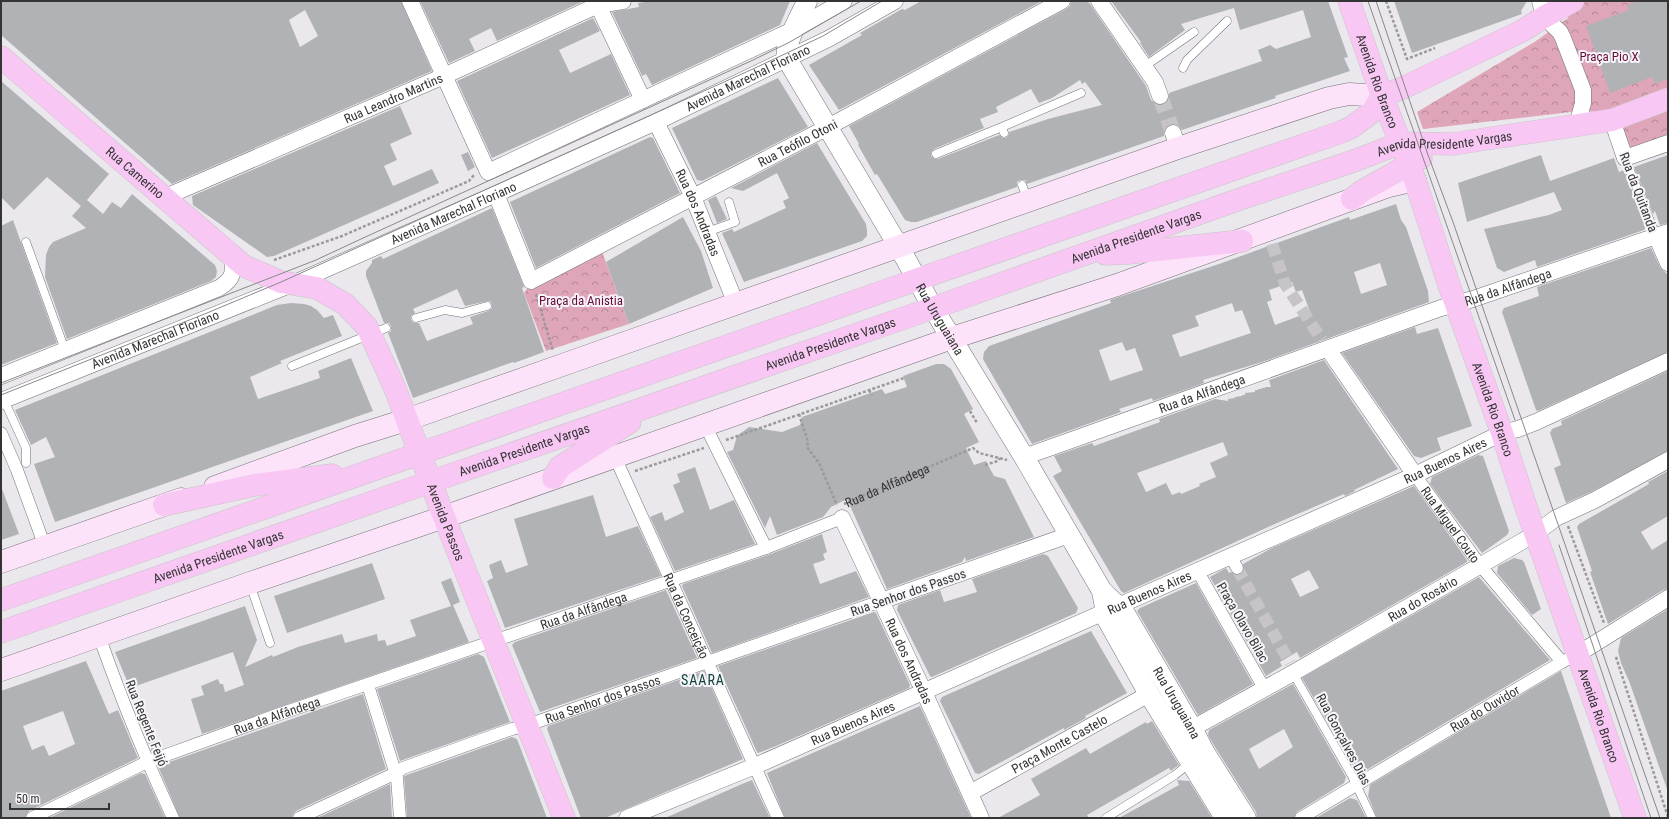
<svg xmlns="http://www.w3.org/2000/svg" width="1669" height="819" font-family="'Roboto Condensed',sans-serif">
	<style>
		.park { fill: url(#park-crowns) }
		.building { fill: #b1b2b6; fill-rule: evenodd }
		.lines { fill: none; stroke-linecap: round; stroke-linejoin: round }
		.pedestrian-tunnel { stroke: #c6c4c7; stroke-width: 12; stroke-dasharray: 12 6; stroke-linecap: butt }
		.minor-tunnel { stroke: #c6c4c7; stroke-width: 16; stroke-dasharray: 16 8; stroke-linecap: butt }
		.service-casing { stroke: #757377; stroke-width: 9 }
		.pedestrian-casing { stroke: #757377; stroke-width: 13 }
		.minor-casing { stroke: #757377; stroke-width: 17 }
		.tertiary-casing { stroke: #757377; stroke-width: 21 }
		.secondary-casing { stroke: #757377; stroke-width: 23 }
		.primary-casing { stroke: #c6c6c6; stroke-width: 23 }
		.path { stroke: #9a999c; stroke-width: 2.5; stroke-dasharray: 3 2; stroke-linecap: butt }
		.service { stroke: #fff; stroke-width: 8 }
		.pedestrian { stroke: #fff; stroke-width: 12 }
		.minor { stroke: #fff; stroke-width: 16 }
		.tertiary { stroke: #fff; stroke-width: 20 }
		.secondary { stroke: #fce3f9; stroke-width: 22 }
		.primary { stroke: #f8c7f3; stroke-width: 22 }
		.tram { stroke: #89888b; stroke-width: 1 }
		.labels { text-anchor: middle; stroke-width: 4; stroke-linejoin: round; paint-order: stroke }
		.park-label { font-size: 13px; fill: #680c3a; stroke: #f7f5fa }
		.street-label { font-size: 13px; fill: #343435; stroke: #f7f5fa }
		.neighbourhood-label { font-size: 14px; letter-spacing: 1px; fill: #0e4539; stroke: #f7f5fa }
	</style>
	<defs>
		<pattern id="park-crowns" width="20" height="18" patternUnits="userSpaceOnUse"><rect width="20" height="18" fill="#dfa6ba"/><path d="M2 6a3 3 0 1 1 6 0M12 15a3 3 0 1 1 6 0" fill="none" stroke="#b68898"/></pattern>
	</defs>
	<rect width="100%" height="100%" fill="#eae8ec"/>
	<path class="park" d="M 1562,1 L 1668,1 L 1668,138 L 1629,148 L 1611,111 L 1571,112 L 1423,129 L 1417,112 L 1536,41 L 1568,18 Z
		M 601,249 L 629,324 L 546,351 L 524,293 L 531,284 Z"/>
	<path class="building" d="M 1,1 L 401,1 L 432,71 L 172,184 L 1,35 ZM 305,10 L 318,36 L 300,47 L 289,20 Z
		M 420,1 L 584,1 L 497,41 L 491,28 L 469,39 L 475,51 L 449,63 Z
		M 652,1 L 790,1 L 780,25 L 652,85 L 646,74 L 642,76 L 612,12 L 639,7 L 638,3 Z
		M 921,1 L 1042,1 L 839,110 L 809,65 L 862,35 L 860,33 L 902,9 L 905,10 Z
		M 1071,1 L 1087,1 L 1090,4 L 1146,86 L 1151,100 L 1158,105 L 1163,105 L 1167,102 L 1169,98 L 1169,93 L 1262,61 L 1258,50 L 1270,45 L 1276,49 L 1311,37 L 1303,10 L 1240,30 L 1234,8 L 1207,16 L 1181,24 L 1185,30 L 1149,57 L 1140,43 L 1141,42 L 1111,1 L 1328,1 L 1348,57 L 1344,58 L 1350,71 L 1275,96 L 1276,98 L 1182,130 L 1179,126 L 1170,124 L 1166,127 L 1164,131 L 1164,136 L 1027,184 L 1025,180 L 1020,180 L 1017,182 L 1017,187 L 917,222 L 911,222 L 905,220 L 877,174 L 875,175 L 858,145 L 859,144 L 849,126 L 1066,9 L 1070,6 ZM 1080,80 L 1082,84 L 1085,82 L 1102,105 L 1048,119 L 1009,132 L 1009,134 L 1006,138 L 1003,138 L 999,135 L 938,159 L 935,159 L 931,156 L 931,153 L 934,149 L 984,128 L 980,119 L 998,112 L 996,107 L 1031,89 L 1039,103 L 1052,98 Z
		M 1394,1 L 1527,1 L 1521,11 L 1522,14 L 1412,53 Z
		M 1639,1 L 1668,1 L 1668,79 L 1655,84 L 1652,77 L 1610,93 L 1586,26 L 1629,10 L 1627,5 Z
		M 593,18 L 600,31 L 559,50 L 570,73 L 611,54 L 630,95 L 492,158 L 457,81 Z
		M 778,78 L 808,127 L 702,181 L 697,180 L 672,128 Z
		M 1,81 L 109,174 L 87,200 L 103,214 L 112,202 L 121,208 L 132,194 L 215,265 L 217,271 L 216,277 L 211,281 L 67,339 L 45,277 L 46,255 L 49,247 L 53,242 L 86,228 L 72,216 L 81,206 L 47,177 L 14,210 L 1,197 Z
		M 400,106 L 412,134 L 390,144 L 397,160 L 384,166 L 393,186 L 432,169 L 439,183 L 274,256 L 267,257 L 193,205 L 192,196 Z
		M 650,137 L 653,138 L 680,193 L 536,268 L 510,202 Z
		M 817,143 L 866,224 L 867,230 L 867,236 L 862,241 L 744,282 L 722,233 L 732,229 L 734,232 L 786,208 L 783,201 L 789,198 L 777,173 L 743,191 L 731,188 Z
		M 468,152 L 475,167 L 468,171 L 461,155 Z
		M 1541,155 L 1550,181 L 1614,158 L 1619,172 L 1624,170 L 1646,226 L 1644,230 L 1537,267 L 1535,260 L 1504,272 L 1497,268 L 1484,229 L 1549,215 L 1562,210 L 1554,192 L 1467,222 L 1458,183 Z
		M 1668,155 L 1668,223 L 1660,225 L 1655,211 L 1653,214 L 1634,167 Z
		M 716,196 L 727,219 L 717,223 L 708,200 Z
		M 1396,204 L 1401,220 L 1406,227 L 1428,291 L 1429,302 L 1262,362 L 1203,380 L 1204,383 L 1153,401 L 1152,398 L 1119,409 L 1121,412 L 1032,444 L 983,359 L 984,352 L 989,346 L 1111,303 L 1110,300 L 1219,264 L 1349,217 L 1350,220 ZM 1380,263 L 1387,285 L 1361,294 L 1354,272 ZM 1292,282 L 1296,292 L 1302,290 L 1310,312 L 1275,325 L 1267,302 L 1272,300 L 1269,290 ZM 1232,303 L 1235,312 L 1242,310 L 1251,333 L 1180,357 L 1172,335 L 1199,326 L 1195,316 ZM 1122,342 L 1126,351 L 1135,348 L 1143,370 L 1110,381 L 1099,350 Z
		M 492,208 L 524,287 L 522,288 L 544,352 L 514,363 L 513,362 L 413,398 L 388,333 L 391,331 L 391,326 L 389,323 L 384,323 L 366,276 L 366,271 L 372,263 L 372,260 L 381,256 L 383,259 ZM 457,289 L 465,306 L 488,301 L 491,302 L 492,308 L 488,311 L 470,317 L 473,324 L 427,341 L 419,323 L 414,323 L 411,320 L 411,316 L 415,313 L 413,309 Z
		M 683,217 L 701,251 L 713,288 L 629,324 L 606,262 Z
		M 13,220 L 57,343 L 1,365 L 1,226 Z
		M 1651,248 L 1660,267 L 1668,275 L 1668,352 L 1538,411 L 1536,410 L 1502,312 L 1504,308 L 1539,296 L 1537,287 Z
		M 291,303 L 304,304 L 311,306 L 317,310 L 324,318 L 333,315 L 342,336 L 280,361 L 282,363 L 250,377 L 258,399 L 320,378 L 318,371 L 351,358 L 373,411 L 55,522 L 34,464 L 55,457 L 46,437 L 31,445 L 15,410 L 277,305 Z
		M 1415,327 L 1417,334 L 1438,328 L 1472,426 L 1437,438 L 1441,450 L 1421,458 L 1414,456 L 1342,353 Z
		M 1324,360 L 1398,469 L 1354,490 L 1355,491 L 1345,496 L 1344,494 L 1277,523 L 1124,593 L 1121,591 L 1053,476 L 1062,471 L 1054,456 L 1092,443 L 1094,446 L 1160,422 L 1159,419 L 1215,399 L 1228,401 L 1228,399 L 1235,398 L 1235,397 L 1242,396 L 1242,395 L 1245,395 L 1245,393 L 1255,392 L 1255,390 L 1258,390 L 1258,389 L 1261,389 L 1262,388 L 1265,388 L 1265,387 L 1271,387 L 1269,380 ZM 1223,442 L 1228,455 L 1210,463 L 1216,477 L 1199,484 L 1200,486 L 1181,494 L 1180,492 L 1172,495 L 1166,483 L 1146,492 L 1137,473 Z
		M 936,364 L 944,364 L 951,369 L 973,409 L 964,414 L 979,442 L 966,448 L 974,465 L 986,461 L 994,476 L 1005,479 L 1034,537 L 966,561 L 965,557 L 962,562 L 887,589 L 847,499 L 831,507 L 823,517 L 777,535 L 770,516 L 765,528 L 727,452 L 733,450 L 737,436 L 749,427 L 782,432 L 800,425 L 802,417 L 882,389 L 885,394 L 907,387 L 903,376 Z
		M 1668,371 L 1668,451 L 1591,492 L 1566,503 L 1554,468 L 1561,465 L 1550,433 L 1552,429 L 1562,425 L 1561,421 Z
		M 1478,455 L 1483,456 L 1509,531 L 1507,535 L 1482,553 L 1430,484 L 1432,477 Z
		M 695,467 L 710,510 L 734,500 L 755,544 L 675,571 L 650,517 L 662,512 L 665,521 L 684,512 L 673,485 L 680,482 L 677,474 Z
		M 1668,471 L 1668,516 L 1641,532 L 1652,550 L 1668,540 L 1668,589 L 1663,590 L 1608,624 L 1590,572 L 1592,571 L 1577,527 L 1579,524 L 1649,484 L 1648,482 Z
		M 1414,486 L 1467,560 L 1467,562 L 1300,658 L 1297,652 L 1280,662 L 1282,666 L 1266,676 L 1210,577 L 1226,568 L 1229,573 L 1231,572 L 1236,575 L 1240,575 L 1244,572 L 1243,564 L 1272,548 ZM 1309,570 L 1319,588 L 1300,597 L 1291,579 Z
		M 2,489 L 19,534 L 1,540 L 1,490 Z
		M 593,495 L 606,537 L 638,526 L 661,576 L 505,628 L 487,581 L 493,578 L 489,565 L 501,560 L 506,573 L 528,565 L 514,519 Z
		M 822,534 L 827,552 L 823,554 L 825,560 L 813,564 L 820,584 L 856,571 L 869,597 L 712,653 L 682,586 L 683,584 L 768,555 Z
		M 1043,554 L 1048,556 L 1078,608 L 1076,613 L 932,677 L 930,676 L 897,610 L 898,605 L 940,590 L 944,602 L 977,592 L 972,579 Z
		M 1514,558 L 1522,560 L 1524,562 L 1541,609 L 1532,615 L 1497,573 L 1498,566 Z
		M 372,563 L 385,599 L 287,633 L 274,596 Z
		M 1479,577 L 1550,660 L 1358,775 L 1302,678 Z
		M 451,578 L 460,602 L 453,605 L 469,642 L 202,734 L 191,699 L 204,695 L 201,686 L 218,679 L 220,684 L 223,684 L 225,692 L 244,685 L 233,652 L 130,688 L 115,652 L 245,606 L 257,640 L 245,667 L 272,655 L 273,657 L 298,647 L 342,634 L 345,643 L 377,634 L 378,641 L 385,640 L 387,646 L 416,636 L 410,620 L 451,606 L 441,582 Z
		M 1196,583 L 1253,684 L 1198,715 L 1137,611 L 1140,608 Z
		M 666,590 L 697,658 L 540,712 L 512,645 L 515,642 Z
		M 1668,609 L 1668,789 L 1667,789 L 1629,681 L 1621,663 L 1618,651 L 1621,638 Z
		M 874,612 L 876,613 L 910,685 L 909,688 L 776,746 L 758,753 L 757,752 L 718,666 Z
		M 1091,631 L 1127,693 L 1085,716 L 1086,718 L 1064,730 L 1064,728 L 979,774 L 975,773 L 940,701 L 942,697 Z
		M 478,654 L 484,657 L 510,722 L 400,761 L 377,689 Z
		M 86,661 L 109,714 L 118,710 L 138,758 L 29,811 L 25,818 L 1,818 L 1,691 ZM 63,711 L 75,744 L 49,756 L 44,745 L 32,750 L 23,726 Z
		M 704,671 L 743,759 L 605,818 L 581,818 L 547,729 L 548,726 Z
		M 1561,671 L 1611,818 L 1377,818 L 1368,796 L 1370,785 Z
		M 1293,684 L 1346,777 L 1344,783 L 1297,812 L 1294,818 L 1257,818 L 1256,812 L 1215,747 L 1208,735 L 1209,730 ZM 1284,729 L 1293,747 L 1259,769 L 1249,749 Z
		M 363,694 L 386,769 L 296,811 L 293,814 L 292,818 L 180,818 L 158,766 Z
		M 920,706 L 971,818 L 785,818 L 767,773 Z
		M 1152,721 L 1179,765 L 1173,769 L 1171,771 L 1169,768 L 1087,815 L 1089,818 L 998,818 L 1040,795 L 1031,779 L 1086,748 L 1090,754 L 1146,722 L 1147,724 Z
		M 150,727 L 159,750 L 152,752 L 143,730 Z
		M 512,737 L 517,739 L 547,818 L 407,818 L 404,776 Z
		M 141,773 L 145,774 L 165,818 L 49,818 Z
		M 752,780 L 770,818 L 665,818 L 742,784 Z
		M 1177,780 L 1189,781 L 1212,818 L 1119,818 L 1179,785 Z
		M 390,784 L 392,818 L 317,818 Z
		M 1350,798 L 1357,800 L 1366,818 L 1316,818 Z"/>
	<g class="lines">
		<path class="pedestrian-tunnel" d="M 1272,244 L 1285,284 L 1322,340
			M 1237,568 L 1290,663"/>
		<path class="minor-tunnel" d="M 1160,96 L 1173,133"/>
		<defs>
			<path id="service" d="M 1145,66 L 1194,32
				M 1183,68 L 1187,60 L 1227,21
				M 1002,127 L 1081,93
				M 936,154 L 1002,127 L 1004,133
				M 1625,158 L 1656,236
				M 1022,185 L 1028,200
				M 707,232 L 735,222 L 729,202
				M 26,242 L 65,350
				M 416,318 L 445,310 L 462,313 L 487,306
				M 292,366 L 386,328
				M 4,400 L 26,448 L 26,463
				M 250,584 L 270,643
				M 1293,673 L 1352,776 L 1372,818
				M 1106,818 L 1175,775 L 1191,762"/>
			<g id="pedestrian">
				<path d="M 705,425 L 766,548"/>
				<path d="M 1,433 L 17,470 L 45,547"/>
				<path id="s2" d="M 615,457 L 778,818"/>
				<path id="s3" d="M 1415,475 L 1480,565 L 1562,662"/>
				<path d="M 1230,555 L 1237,568"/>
				<path d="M 1197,570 L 1264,688"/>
				<path d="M 99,636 C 121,698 145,758 173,818"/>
				<path d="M 368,685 L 397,778 L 400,818"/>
				<path id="s4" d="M 32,818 L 147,762 L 274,716 L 766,548 L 842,518"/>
				<path id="s5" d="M 299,818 L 396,773 L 403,768 L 512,729 L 528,725 L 881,601"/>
				<path id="s6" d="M 1301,818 L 1562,662 L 1578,654"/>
			</g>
			<g id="minor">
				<path d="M 410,1 L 488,172 L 795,29 L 844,1"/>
				<path d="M 596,1 L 643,100"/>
				<path d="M 1099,1 L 1155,82 L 1160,96"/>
				<path d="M 1540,1 L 1544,17 L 1560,32 L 1563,38 L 1583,90 L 1583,103 L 1577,125"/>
				<path d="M 1612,120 L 1625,158 L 1668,143"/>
				<path id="s7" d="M 656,122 L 693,197 L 736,304"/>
				<path d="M 1173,133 L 1178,148"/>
				<path id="s8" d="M 496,194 L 531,281 L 828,127 L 1062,1"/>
				<path id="s9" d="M 163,198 L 444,76 L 598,5 L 623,1"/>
				<path d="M 1656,236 L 1668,263"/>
				<path d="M 1328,349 L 1415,475"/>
				<path d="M 1,376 L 219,288 C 234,279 234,272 232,255"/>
				<path id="s10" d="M 1,401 L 292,284 L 496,194 L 656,122 L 828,39 L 895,1"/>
				<path id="s11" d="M 1024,457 L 1441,308 L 1473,299 L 1668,232"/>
				<path id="s12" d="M 842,518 L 924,692 L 981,818"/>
				<path d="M 881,601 L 1069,535"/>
				<path d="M 1578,654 L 1668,598"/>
				<path id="s13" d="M 1182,734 L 1293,673 L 1521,542 L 1536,533 L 1556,518 L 1595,500 L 1668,460"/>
				<path id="s14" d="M 970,793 L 1149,694"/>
				<path id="s15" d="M 627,818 L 755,766 L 1415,475 L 1502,433 L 1518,429 L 1536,422 L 1668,361"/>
			</g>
			<g id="tertiary">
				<path id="s16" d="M 807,1 C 801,16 783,44 787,59 L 899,247 L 933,308 L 1024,457 L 1102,591 L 1124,612 L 1192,728 L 1205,753 L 1246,818"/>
				<path d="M 1102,591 L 1107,619 L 1149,694 L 1225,818"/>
			</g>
			<path id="secondary" d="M 215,487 L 355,436 L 406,420 L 568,363 L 1178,148 L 1329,98 L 1349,94 L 1382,96
				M 1,562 L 181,499
				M 1,670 L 250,583 L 444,517 L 952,338 L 1117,285 L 1364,195 L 1389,186 L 1415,180"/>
			<g id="primary">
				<path id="s17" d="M 1349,1 L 1382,96 L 1415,180 L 1449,285 L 1502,433 L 1526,507 L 1635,818"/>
				<path id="s18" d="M 1,57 L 244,266 L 281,282 L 317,288 L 345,304 L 367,327 L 394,386 L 444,517 L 564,818"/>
				<path d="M 1352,199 L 1362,191 L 1421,158"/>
				<path d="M 1105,254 L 1129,253 L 1242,241"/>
				<path d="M 553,478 L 560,467 L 630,422"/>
				<path d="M 164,505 L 255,485 L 332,475"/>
				<path d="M 1,600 C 448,444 894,287 1341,132 L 1352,127 L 1372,112 L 1382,96 L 1405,87 L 1522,31 L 1544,17 L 1573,1"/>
				<path id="s19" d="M 1,632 L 430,482 L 933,308 L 1243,198 L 1351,162 L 1401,143 L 1453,144 L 1612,120 L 1668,99"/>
			</g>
		</defs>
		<use href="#service" class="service-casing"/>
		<use href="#pedestrian" class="pedestrian-casing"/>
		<use href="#minor" class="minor-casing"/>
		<use href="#tertiary" class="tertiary-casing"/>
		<use href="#secondary" class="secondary-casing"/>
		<use href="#primary" class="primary-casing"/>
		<g class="path">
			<path d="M 1386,1 L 1407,59 L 1435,48"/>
			<path d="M 274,260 L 342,236 L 469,181 L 474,175"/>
			<path d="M 536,294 L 553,351"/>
			<path d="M 869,390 L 872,395"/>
			<path d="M 970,411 L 977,423"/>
			<path d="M 799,414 L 808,442 L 807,447 L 819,463 L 837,505"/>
			<path d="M 726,440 L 904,378"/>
			<path d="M 985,465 L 998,461 L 1000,458"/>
			<path d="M 635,471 L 704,448"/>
			<path id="s1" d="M 844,504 L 973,448 L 979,453 L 1007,460"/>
			<path d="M 1568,526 L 1604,623"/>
			<path d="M 1616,657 L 1668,817"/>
		</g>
		<use href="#service" class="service"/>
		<use href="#pedestrian" class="pedestrian"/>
		<use href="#minor" class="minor"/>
		<use href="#tertiary" class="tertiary"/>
		<use href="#secondary" class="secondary"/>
		<use href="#primary" class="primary"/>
		<path class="tram" d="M 1368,1 L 1515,420
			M 1376,1 L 1428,155 L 1453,222 L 1660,818
			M 1,383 L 316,260 L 361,239 L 751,61 L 788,43 L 861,1
			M 1,395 L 207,313 L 281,282 L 755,68 L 823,36 L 882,1
			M 1559,545 L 1651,818"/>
	</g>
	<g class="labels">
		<g class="park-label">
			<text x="1609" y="61">Praça Pio X</text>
			<text x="581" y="305">Praça da Anistia</text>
		</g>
		<g class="street-label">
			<text dy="5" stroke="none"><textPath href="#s10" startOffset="814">Avenida Marechal Floriano</textPath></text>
			<text dy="5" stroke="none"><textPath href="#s17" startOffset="85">Avenida Rio Branco</textPath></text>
			<text dy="5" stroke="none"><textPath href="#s9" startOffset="251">Rua Leandro Martins</textPath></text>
			<text dy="5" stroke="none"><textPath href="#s8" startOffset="394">Rua Teófilo Otoni</textPath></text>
			<text dy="5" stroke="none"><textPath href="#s19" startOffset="1526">Avenida Presidente Vargas</textPath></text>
			<text dy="5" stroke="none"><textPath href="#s18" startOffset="177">Rua Camerino</textPath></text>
			<text transform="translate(1639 192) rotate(69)" y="5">Rua da Quitanda</text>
			<text dy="5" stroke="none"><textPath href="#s10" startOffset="490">Avenida Marechal Floriano</textPath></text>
			<text dy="5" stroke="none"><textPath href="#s7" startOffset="100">Rua dos Andradas</textPath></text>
			<text dy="5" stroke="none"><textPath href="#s19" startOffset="1202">Avenida Presidente Vargas</textPath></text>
			<text dy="5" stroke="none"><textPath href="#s11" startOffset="513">Rua da Alfândega</textPath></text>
			<text dy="5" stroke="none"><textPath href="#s16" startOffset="364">Rua Uruguaiana</textPath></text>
			<text dy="5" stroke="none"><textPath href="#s10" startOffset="166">Avenida Marechal Floriano</textPath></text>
			<text dy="5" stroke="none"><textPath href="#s19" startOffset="878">Avenida Presidente Vargas</textPath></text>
			<text dy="5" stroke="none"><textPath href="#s11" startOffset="189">Rua da Alfândega</textPath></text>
			<text dy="5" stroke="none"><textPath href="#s17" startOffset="433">Avenida Rio Branco</textPath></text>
			<text dy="5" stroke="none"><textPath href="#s19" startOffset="554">Avenida Presidente Vargas</textPath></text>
			<text dy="5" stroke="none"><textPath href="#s15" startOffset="893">Rua Buenos Aires</textPath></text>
			<text dy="5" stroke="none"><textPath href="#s1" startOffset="47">Rua da Alfândega</textPath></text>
			<text dy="5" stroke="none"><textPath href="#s18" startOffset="672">Avenida Passos</textPath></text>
			<text dy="5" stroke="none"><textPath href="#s3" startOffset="61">Rua Miguel Couto</textPath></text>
			<text dy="5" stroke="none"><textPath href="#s19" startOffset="230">Avenida Presidente Vargas</textPath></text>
			<text transform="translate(908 592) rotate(-19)" y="5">Rua Senhor dos Passos</text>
			<text dy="5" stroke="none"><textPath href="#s15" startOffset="569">Rua Buenos Aires</textPath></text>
			<text dy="5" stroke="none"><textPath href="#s13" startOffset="276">Rua do Rosário</textPath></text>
			<text dy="5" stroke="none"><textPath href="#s4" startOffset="590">Rua da Alfândega</textPath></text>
			<text dy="5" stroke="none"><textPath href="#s2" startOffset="174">Rua da Conceição</textPath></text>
			<text transform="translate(1243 622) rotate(60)" y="5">Praça Olavo Bilac</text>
			<text dy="5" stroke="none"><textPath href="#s12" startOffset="158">Rua dos Andradas</textPath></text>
			<text dy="5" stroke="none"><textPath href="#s5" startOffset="327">Rua Senhor dos Passos</textPath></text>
			<text dy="5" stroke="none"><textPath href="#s16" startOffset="816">Rua Uruguaiana</textPath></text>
			<text dy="5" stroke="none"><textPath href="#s6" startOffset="214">Rua do Ouvidor</textPath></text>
			<text dy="5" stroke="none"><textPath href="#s17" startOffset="757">Avenida Rio Branco</textPath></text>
			<text dy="5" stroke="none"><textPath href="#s4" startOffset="266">Rua da Alfândega</textPath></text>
			<text transform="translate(147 723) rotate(68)" y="5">Rua Regente Feijó</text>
			<text dy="5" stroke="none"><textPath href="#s15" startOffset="245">Rua Buenos Aires</textPath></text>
			<text transform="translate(1344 739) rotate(62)" y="5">Rua Gonçalves Dias</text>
			<text dy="5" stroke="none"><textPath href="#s14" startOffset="102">Praça Monte Castelo</textPath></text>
		</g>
		<g class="neighbourhood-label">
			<text x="703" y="685">SAARA</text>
		</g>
	</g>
	<rect width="1669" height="819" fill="none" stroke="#343435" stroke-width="4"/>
	<path d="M10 803v6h99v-6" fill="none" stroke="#343435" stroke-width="2"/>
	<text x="16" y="803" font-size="12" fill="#343435" stroke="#f7f5fa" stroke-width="3" paint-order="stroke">50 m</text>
</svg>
